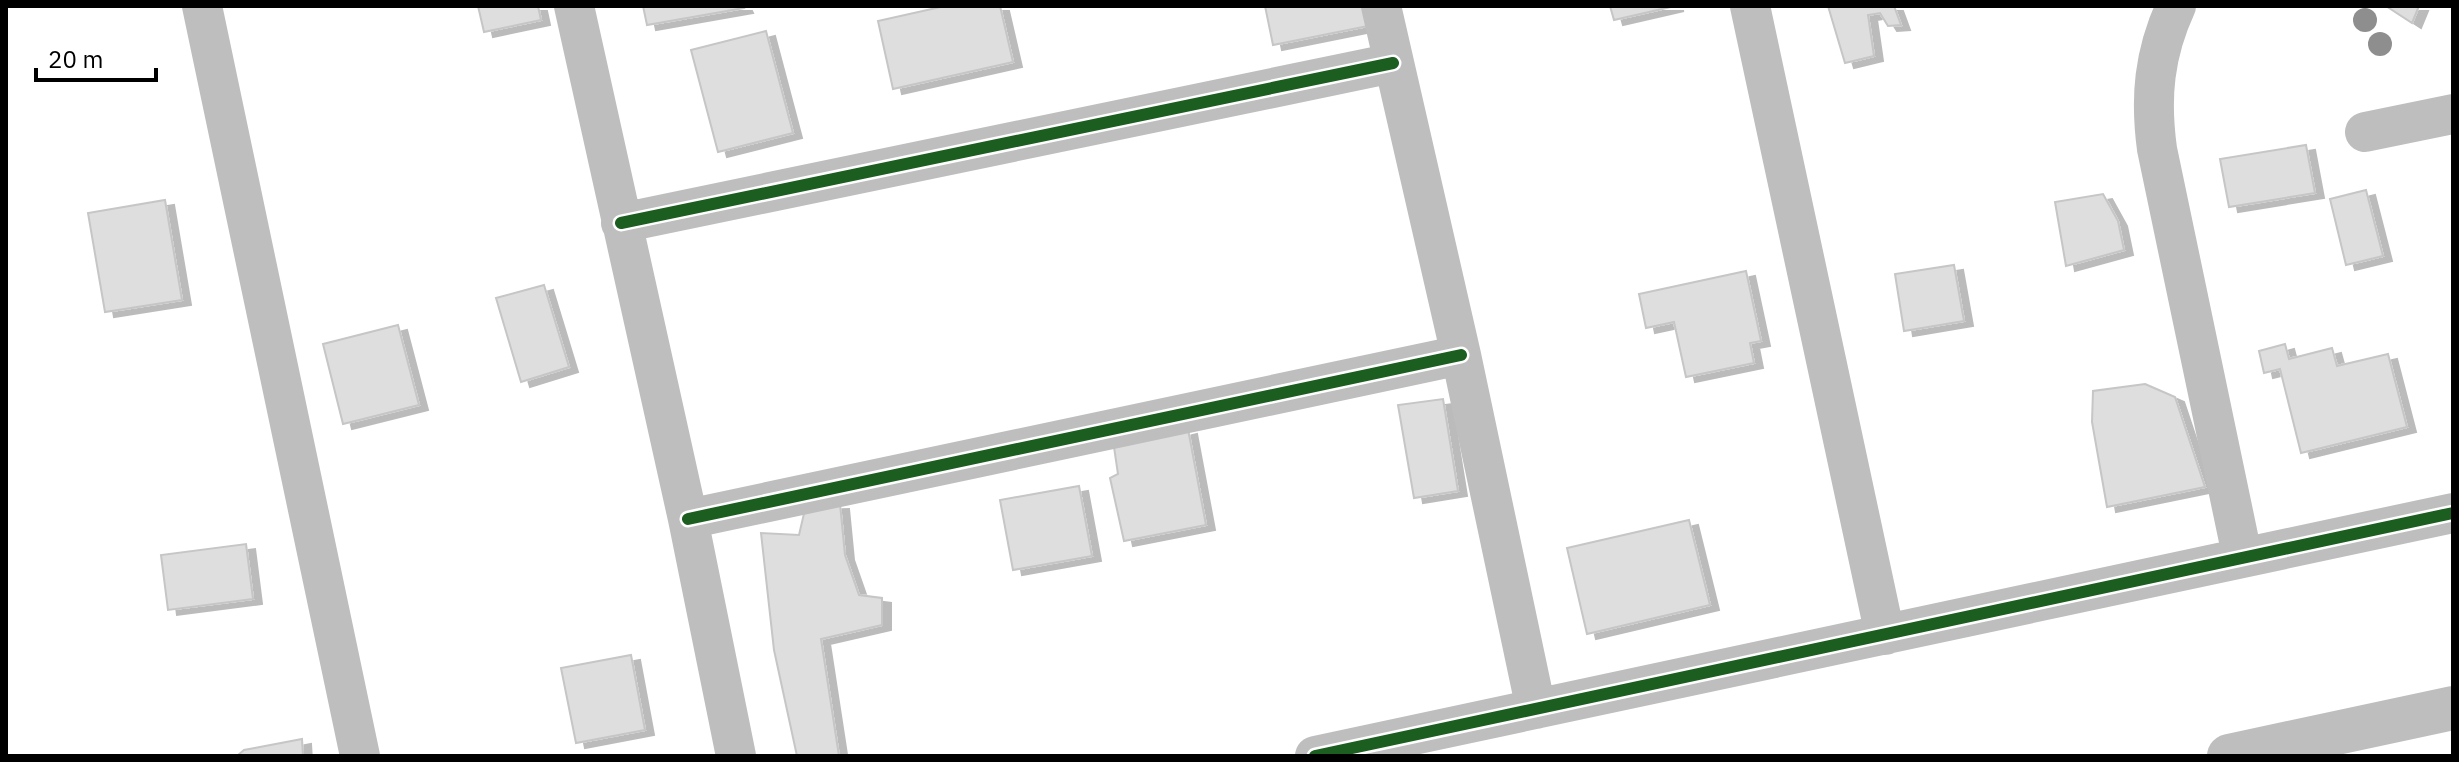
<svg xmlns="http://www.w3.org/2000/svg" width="2459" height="762" font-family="'IBM Plex Sans',sans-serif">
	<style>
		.building { fill: #dedede; stroke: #c6c6c6; stroke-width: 2; filter: url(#shadow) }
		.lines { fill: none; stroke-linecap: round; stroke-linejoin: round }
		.minor { stroke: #bebebe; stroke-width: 40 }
		.tertiary { stroke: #bebebe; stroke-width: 44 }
		.cycleway-casing { stroke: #fff; stroke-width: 17 }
		.cycleway { stroke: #1b5e20; stroke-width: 12 }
		.tree { fill: #8e8e8e }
	</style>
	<defs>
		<filter id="shadow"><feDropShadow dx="9" dy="5" stdDeviation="0" flood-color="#0004"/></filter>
	</defs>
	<rect width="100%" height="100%" fill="#fff"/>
	<path class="building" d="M 478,6 L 538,6 L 541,20 L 484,32 Z
		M 643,6 L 743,6 L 744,8 L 647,25 Z
		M 945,6 L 1000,6 L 1013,62 L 893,89 L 878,21 Z
		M 1265,6 L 1364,6 L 1368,26 L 1273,45 Z
		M 1610,6 L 1675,6 L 1614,20 Z
		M 1828,6 L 1894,6 L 1901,25 L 1888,26 L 1880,13 L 1868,15 L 1874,56 L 1845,63 Z
		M 2386,6 L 2419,6 L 2412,23 Z
		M 766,31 L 793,133 L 718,152 L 691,50 Z
		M 2306,145 L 2315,193 L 2229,207 L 2220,159 Z
		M 2366,190 L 2383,256 L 2346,265 L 2330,199 Z
		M 2103,194 L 2118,221 L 2124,250 L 2066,266 L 2055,202 Z
		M 165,200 L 182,300 L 105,312 L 88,213 Z
		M 1954,265 L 1964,321 L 1904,331 L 1895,274 Z
		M 1746,271 L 1761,341 L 1750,343 L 1754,363 L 1686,377 L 1674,322 L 1646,328 L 1639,294 Z
		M 544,285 L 569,367 L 521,382 L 496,298 Z
		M 398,325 L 419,405 L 343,424 L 323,344 Z
		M 2285,344 L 2289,359 L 2332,348 L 2337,366 L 2388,354 L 2407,427 L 2301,453 L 2280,369 L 2264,373 L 2259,351 Z
		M 2145,384 L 2175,397 L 2205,487 L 2107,507 L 2092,422 L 2093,391 Z
		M 1443,399 L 1458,491 L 1414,498 L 1398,405 Z
		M 1188,429 L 1206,525 L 1124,541 L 1110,478 L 1118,474 L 1114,447 Z
		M 1079,486 L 1092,556 L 1013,570 L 1000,500 Z
		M 840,504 L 845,555 L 859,595 L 882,598 L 882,625 L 821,639 L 839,756 L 797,756 L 774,650 L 761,533 L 799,535 L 806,505 Z
		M 1689,520 L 1710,605 L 1587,634 L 1567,548 Z
		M 246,544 L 253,599 L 168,610 L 161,555 Z
		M 631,655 L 645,730 L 576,743 L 561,668 Z
		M 302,739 L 303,756 L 237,756 L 244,750 Z"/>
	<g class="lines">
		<path class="minor" d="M 202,6 L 360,756
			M 574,6 L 688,519 L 736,756
			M 1381,6 L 1461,355 L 1536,709
			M 1750,6 L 1885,635
			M 2176,6 C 2154,54 2150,97 2157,149 L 2242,555
			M 2365,132 L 2453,114
			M 621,223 L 1393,63
			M 688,519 L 1461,355
			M 1315,756 L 2453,513"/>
		<path class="tertiary" d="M 2229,756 L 2453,708"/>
		<defs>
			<path id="cycleway" d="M 621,223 L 1393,63
				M 688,519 L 1461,355
				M 1315,756 L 2453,513"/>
		</defs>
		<use href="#cycleway" class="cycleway-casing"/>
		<use href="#cycleway" class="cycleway"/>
	</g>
	<g class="tree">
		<circle cx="2365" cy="20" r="12"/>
		<circle cx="2380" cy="44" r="12"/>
	</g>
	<rect width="2459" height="762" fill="none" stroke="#000000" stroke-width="16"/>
	<path d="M36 68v12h120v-12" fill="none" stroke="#000000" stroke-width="4"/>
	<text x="48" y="68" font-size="24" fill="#000000" stroke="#ffffff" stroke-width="6" paint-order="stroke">20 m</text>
</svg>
